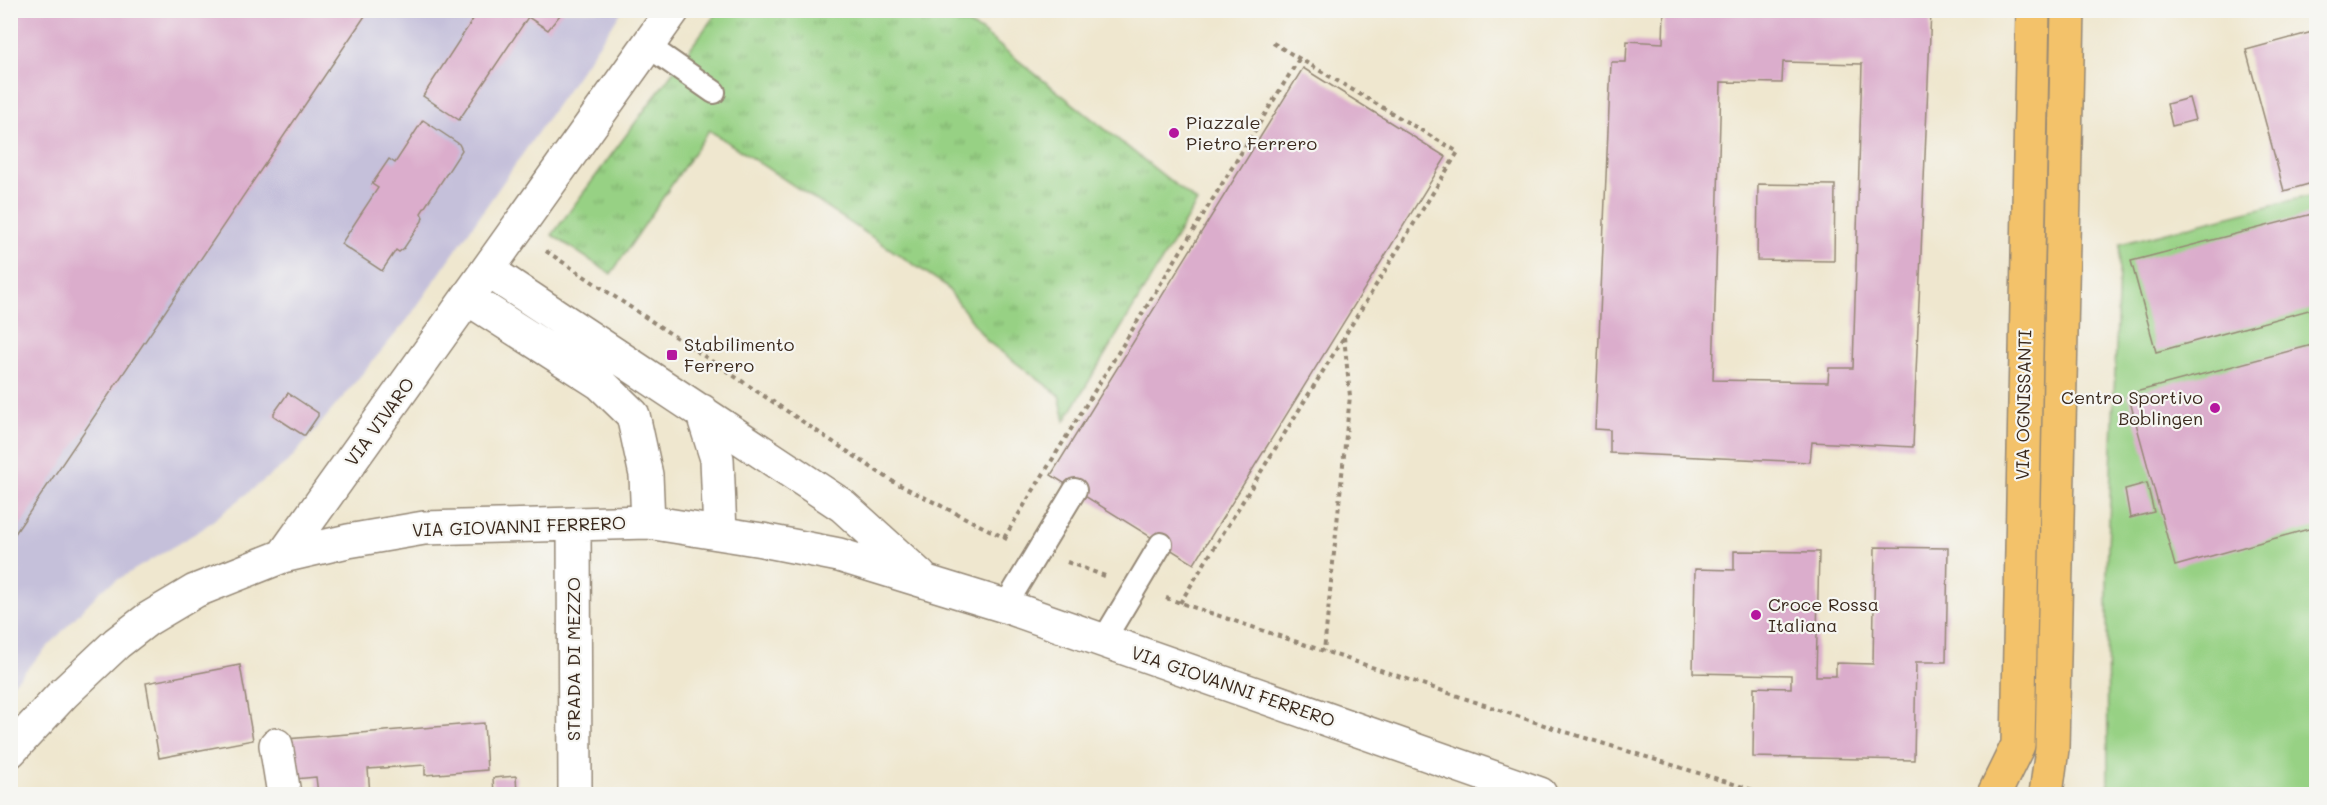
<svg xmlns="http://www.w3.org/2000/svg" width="2327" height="805" font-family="Mali,sans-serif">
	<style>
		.industrial { fill: #c5c0da }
		.park { fill: url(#park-tufts); stroke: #697e51; stroke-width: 1.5 }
		.pitch { fill: #97d184; stroke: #697e51; stroke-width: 1.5 }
		.building { fill: #dbadcc; fill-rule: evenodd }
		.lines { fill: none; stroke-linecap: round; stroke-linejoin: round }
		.lane-casing { stroke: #958876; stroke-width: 26 }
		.street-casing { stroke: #958876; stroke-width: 36 }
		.primary-casing { stroke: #958876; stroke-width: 36 }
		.path { stroke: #958876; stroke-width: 4; stroke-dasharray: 4.5 4.5; stroke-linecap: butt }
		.lane { stroke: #fff; stroke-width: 22 }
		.street { stroke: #fff; stroke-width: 33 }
		.primary { stroke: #f3c26a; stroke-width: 33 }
		.poi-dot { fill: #b5179e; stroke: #f6f6f2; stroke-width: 2 }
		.labels { text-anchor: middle; stroke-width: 4.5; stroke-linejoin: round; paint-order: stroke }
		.poi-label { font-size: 18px; fill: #3b2a1e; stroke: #f6f6f2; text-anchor: start }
		.street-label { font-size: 18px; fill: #3b2a1e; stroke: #f6f6f2 }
	</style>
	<defs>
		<pattern id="park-tufts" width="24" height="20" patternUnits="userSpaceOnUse" patternTransform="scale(1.5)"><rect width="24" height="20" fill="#97d184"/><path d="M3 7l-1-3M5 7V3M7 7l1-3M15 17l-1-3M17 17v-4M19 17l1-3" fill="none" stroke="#7caa6b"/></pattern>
	</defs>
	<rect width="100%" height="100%" fill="#f6f6f2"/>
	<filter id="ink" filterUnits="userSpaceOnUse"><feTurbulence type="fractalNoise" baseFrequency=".0167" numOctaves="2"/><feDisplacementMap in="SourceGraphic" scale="12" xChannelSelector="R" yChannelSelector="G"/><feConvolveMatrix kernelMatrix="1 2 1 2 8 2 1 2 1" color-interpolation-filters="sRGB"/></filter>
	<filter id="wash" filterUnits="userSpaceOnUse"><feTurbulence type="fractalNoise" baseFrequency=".008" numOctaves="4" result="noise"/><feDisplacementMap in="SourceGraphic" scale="24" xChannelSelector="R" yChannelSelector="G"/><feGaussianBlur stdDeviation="1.35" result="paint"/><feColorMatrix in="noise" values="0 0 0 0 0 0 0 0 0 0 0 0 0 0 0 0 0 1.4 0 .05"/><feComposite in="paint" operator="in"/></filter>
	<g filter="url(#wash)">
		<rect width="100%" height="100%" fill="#efe7cf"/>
		<path class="industrial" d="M 11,11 L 622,11 L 408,319 L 291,459 L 201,530 L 102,589 L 11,686 Z"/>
		<path class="park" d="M 718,11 L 942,11 L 981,31 L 1197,202 L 1065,421 L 1059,395 L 987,341 L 945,285 L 709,130 L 611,274 L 552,235 Z"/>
		<path class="pitch" d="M 2316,194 L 2316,794 L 2108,794 L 2107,572 L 2120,244 Z"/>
		<g id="blocks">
			<path class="building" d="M 10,10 L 369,10 L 10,541 Z
				M 479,10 L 564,10 L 548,30 L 528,17 L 459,120 L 423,96 Z
				M 1664,10 L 1931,10 L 1913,447 L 1812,442 L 1810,462 L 1610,453 L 1610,430 L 1595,429 L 1611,62 L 1626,62 L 1627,41 L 1663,43 ZM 1783,62 L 1862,64 L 1853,368 L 1829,368 L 1828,382 L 1713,380 L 1721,82 L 1782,83 Z
				M 2316,31 L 2316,182 L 2284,191 L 2246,50 Z
				M 1303,68 L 1446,157 L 1194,564 L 1051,475 Z
				M 2189,98 L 2195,120 L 2172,126 L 2167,104 Z
				M 423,120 L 459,144 L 462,150 L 421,213 L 423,217 L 422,221 L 404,248 L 399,252 L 396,250 L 382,271 L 341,244 L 378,188 L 372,184 L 389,159 L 395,163 Z
				M 1758,184 L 1835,185 L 1834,261 L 1757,260 Z
				M 2316,213 L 2316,308 L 2156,352 L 2131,261 Z
				M 2316,344 L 2316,527 L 2175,566 L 2128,394 Z
				M 288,393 L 318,413 L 318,416 L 305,435 L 303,435 L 274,416 L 274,413 Z
				M 2147,483 L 2154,512 L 2130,518 L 2125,489 Z
				M 1875,547 L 1948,548 L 1946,662 L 1916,662 L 1914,760 L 1753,757 L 1754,687 L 1791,688 L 1791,675 L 1693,673 L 1695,569 L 1734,570 L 1734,551 L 1819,552 L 1816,676 L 1836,676 L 1836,663 L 1873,664 Z
				M 240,665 L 253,740 L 159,758 L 146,683 Z
				M 484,723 L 487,770 L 425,775 L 425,765 L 368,769 L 370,794 L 318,794 L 316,777 L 295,779 L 286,739 Z
				M 516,776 L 517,794 L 494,794 L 493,778 Z"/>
		</g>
	</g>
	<g filter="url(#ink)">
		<use href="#blocks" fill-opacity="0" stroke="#958876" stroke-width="1.5"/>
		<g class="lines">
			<defs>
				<path id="lane" d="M 648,46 L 714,92
					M 1005,606 L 1075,490
					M 1103,641 L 1161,544"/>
				<path id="street" d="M 489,271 L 843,506 L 920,576
					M 469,299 L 600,383 L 633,415 L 646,475 L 648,522
					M 702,411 L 717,459 L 720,533
					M 574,524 L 575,794
					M 283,556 L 673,10
					M 276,745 L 284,794
					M 10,751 L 63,694 L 117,643 L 148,619 L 195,591 L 283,556 L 348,541 L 424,528 L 648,522 L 762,540 L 839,555 L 1005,606 L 1540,794"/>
				<path id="primary" d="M 1994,794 L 2018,745 L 2033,10
					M 2046,794 L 2052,749 L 2068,10"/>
			</defs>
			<use href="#lane" class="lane-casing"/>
			<use href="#street" class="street-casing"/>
			<use href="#primary" class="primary-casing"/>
			<path class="path" d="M 1273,43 L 1458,152 L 1344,337 L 1350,396 L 1324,651
				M 546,251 L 892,481 L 1009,540
				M 1004,538 L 1299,59
				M 1067,562 L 1105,576
				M 1166,598 L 1553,728 L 1766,794
				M 1180,603 L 1344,337"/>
			<use href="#lane" class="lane"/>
			<use href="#street" class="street"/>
			<use href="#primary" class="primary"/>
		</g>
	</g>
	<g class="poi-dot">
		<circle cx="1174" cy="133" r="6"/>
		<rect x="666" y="349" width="12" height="12" rx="3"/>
		<circle cx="2215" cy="408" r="6"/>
		<circle cx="1756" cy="615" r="6"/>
	</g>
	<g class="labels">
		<g class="poi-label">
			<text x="1186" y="129">Piazzale<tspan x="1186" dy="21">Pietro Ferrero</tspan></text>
			<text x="684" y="351">Stabilimento<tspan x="684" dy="21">Ferrero</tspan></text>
			<text x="2203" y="404" text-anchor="end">Centro Sportivo<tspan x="2203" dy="21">Boblingen</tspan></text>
			<text x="1768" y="611">Croce Rossa<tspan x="1768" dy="21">Italiana</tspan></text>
		</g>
		<g class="street-label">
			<text transform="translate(2024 405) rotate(-89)" y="6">VIA OGNISSANTI</text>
			<text transform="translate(380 422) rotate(-54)" y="6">VIA VIVARO</text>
			<text transform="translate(519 527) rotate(-2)" y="6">VIA GIOVANNI FERRERO</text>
			<text transform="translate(574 659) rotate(-90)" y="6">STRADA DI MEZZO</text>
			<text transform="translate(1233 687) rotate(19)" y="6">VIA GIOVANNI FERRERO</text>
		</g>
	</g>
	<rect width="2327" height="805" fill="none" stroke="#f6f6f2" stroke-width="36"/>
</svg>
